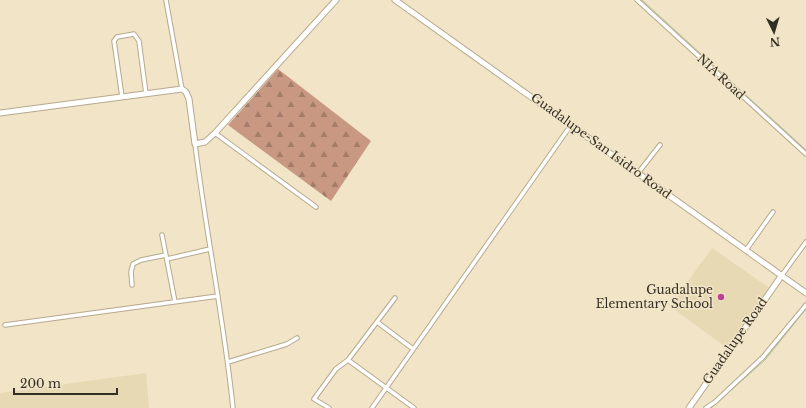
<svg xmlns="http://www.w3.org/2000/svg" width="806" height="408" font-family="'Libre Baskerville',serif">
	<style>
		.built { fill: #e8d9b5 }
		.forest { fill: url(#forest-firs) }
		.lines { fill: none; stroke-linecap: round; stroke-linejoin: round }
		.stream { stroke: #aec497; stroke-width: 1 }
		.street-casing { stroke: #b6a98e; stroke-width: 5.5 }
		.secondary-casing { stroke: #b6a98e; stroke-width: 7 }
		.street { stroke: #fff; stroke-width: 3.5 }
		.secondary { stroke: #fff; stroke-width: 5 }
		.poi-dot { fill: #bc4294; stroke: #f1e4c7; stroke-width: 1.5 }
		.labels { text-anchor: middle; stroke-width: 3; stroke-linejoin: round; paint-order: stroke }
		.street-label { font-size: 12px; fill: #342f24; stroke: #f1e4c7 }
		.poi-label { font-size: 12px; fill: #342f24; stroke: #f1e4c7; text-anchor: end }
	</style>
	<defs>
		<pattern id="forest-firs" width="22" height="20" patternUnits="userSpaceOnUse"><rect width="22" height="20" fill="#c99882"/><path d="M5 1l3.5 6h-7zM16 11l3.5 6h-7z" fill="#a47c6a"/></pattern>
	</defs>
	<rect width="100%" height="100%" fill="#f1e4c7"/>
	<path class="built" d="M 712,248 L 771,289 L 728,349 L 670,306 Z
		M 146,373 L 149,408 L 0,408 L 0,393 Z"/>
	<path class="forest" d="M 278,69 L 371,141 L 331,201 L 228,125 Z"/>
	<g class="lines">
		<path class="stream" d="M 642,0 L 806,150
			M 711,408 L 765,360 L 806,309"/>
		<defs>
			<path id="street" d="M 166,0 L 182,89
				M 637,0 L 806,154
				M 122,97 L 114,41 L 117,37 L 134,34 L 139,41 L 146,94
				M 215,133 L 316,207
				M 195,144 C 206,233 224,320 233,408
				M 638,173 L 660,145
				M 162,235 L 175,302
				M 746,250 L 773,212
				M 167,259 L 210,249
				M 782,275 L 806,242
				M 132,285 L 131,272 L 133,264 L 141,260 L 166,255
				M 377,322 L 413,349
				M 5,325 L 218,296
				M 348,360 L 414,408
				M 228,362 L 287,344 L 297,338
				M 329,408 L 314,399 L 336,369 L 348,360 L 395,298
				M 372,408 L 571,125
				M 706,408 L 715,402 L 763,357 L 806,305"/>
			<path id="secondary" d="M 395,0 L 806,293
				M 0,113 L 182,89 L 186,92 L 189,99 L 195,144 L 205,142 L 215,133 L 336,0
				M 689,408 L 782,275"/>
		</defs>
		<use href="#street" class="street-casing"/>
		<use href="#secondary" class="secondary-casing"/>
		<use href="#street" class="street"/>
		<use href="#secondary" class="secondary"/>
	</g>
	<circle class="poi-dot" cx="721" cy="297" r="4"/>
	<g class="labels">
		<g class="street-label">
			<text transform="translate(721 77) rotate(43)" y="4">NIA Road</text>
			<text transform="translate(601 146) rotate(36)" y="4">Guadalupe-San Isidro Road</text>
			<text transform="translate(735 341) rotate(-55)" y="4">Guadalupe Road</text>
		</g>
		<g class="poi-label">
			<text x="713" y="294">Guadalupe<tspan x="713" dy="14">Elementary School</tspan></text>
		</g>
	</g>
	<g transform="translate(774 32) rotate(175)" stroke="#f1e4c7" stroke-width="3" paint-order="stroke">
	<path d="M0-3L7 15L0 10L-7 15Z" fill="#342f24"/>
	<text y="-6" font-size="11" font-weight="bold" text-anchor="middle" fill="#342f24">N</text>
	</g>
	<path d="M14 388v6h103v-6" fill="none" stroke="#342f24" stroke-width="2"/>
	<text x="20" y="388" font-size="12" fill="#342f24" stroke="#f1e4c7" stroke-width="3" paint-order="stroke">200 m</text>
</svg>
